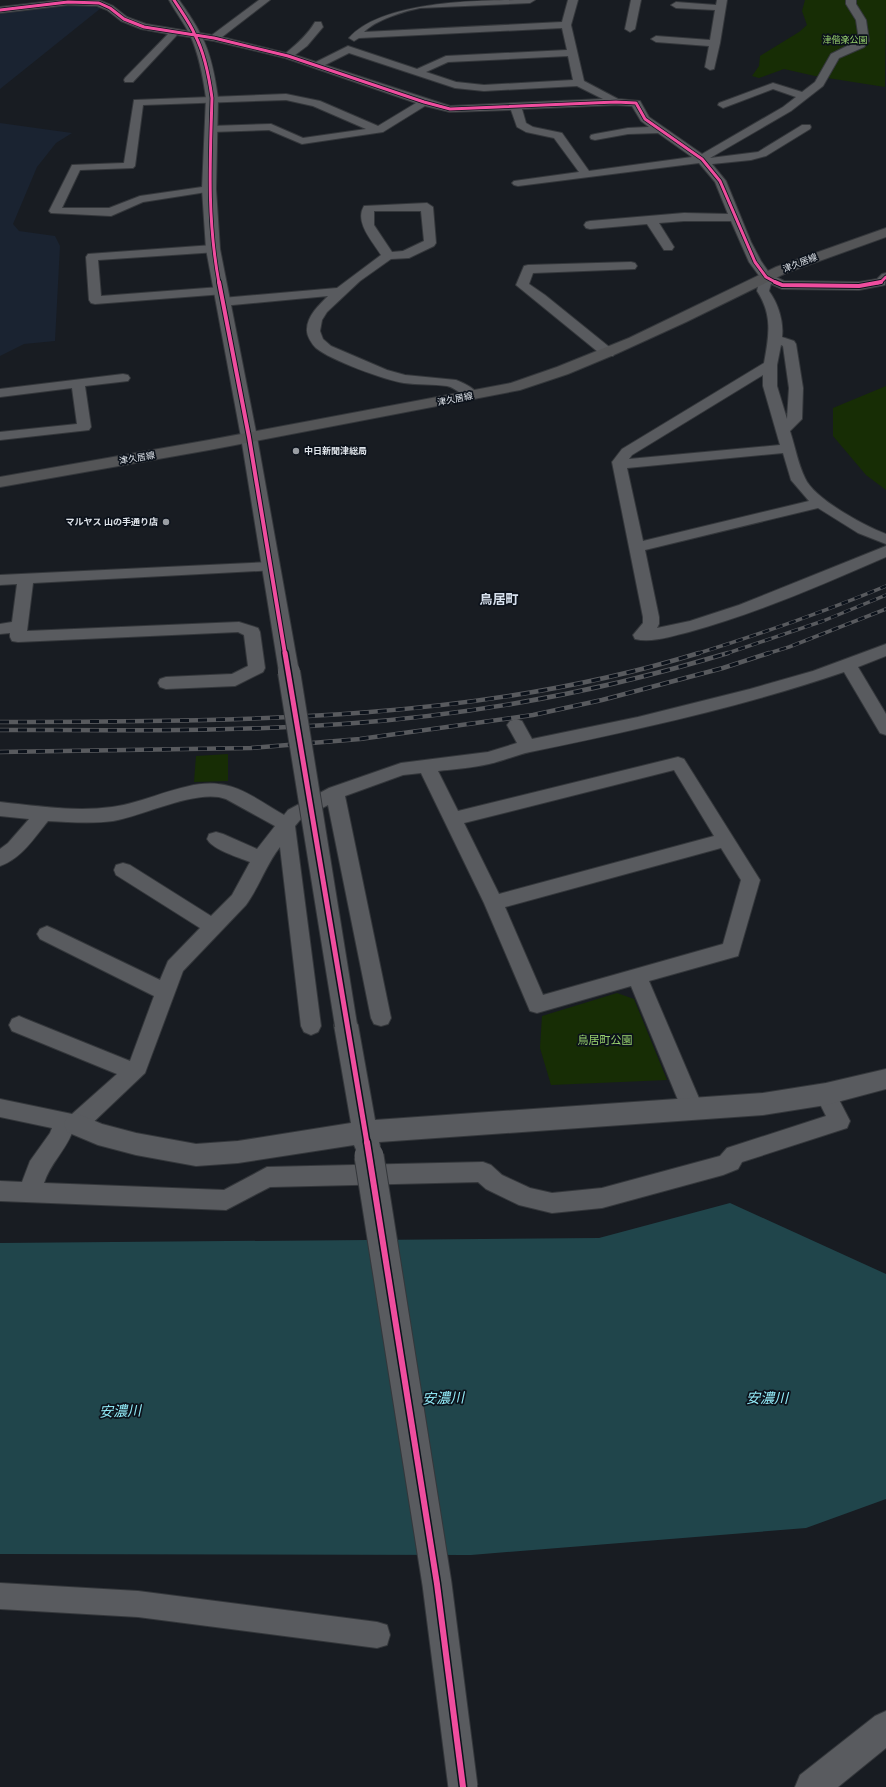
<svg xmlns="http://www.w3.org/2000/svg" width="886" height="1787" font-family="Mulish,'Noto Sans JP',sans-serif">
	<style>
		.built { fill: #1a2331 }
		.green { fill: #172d05 }
		.water { fill: #20454b }
		.lines { fill: none; stroke-linecap: round; stroke-linejoin: round }
		.minor-casing { stroke: #34373b; stroke-width: 2 }
		.tertiary-casing { stroke: #34373b; stroke-width: 2 }
		.secondary-casing { stroke: #34373b; stroke-width: 2 }
		.minor { fill: #595b5f; fill-rule: evenodd }
		.tertiary { fill: #595b5f; fill-rule: evenodd }
		.secondary { fill: #545557; fill-rule: evenodd }
		.rail-far1-casing { stroke: #585a5e; stroke-width: 3.5 }
		.rail-casing { stroke: #585a5e; stroke-width: 4.5 }
		.rail-far1 { stroke: #0c121b; stroke-width: 2.5; stroke-dasharray: 7; stroke-linecap: butt }
		.rail { stroke: #0c121b; stroke-width: 3; stroke-dasharray: 9; stroke-linecap: butt }
		.tertiary-bridge-far1-casing { stroke: #34373b; stroke-width: 24; stroke-linecap: butt }
		.tertiary-bridge-casing { stroke: #34373b; stroke-width: 31; stroke-linecap: butt }
		.tertiary-bridge-far1 { stroke: #595b5f; stroke-width: 22 }
		.tertiary-bridge { stroke: #595b5f; stroke-width: 29 }
		.cycleway-far3-casing { stroke: #0c121b; stroke-width: 4.5 }
		.cycleway-far2-casing { stroke: #0c121b; stroke-width: 6 }
		.cycleway-far1-casing { stroke: #0c121b; stroke-width: 8 }
		.cycleway-casing { stroke: #0c121b; stroke-width: 9 }
		.cycleway-far3 { stroke: #ef4d9e; stroke-width: 3 }
		.cycleway-far2 { stroke: #ef4d9e; stroke-width: 4 }
		.cycleway-far1 { stroke: #ef4d9e; stroke-width: 5 }
		.cycleway { stroke: #ef4d9e; stroke-width: 6 }
		.poi-dot { fill: #999da3; stroke: #0c121b; stroke-width: 1.5 }
		.labels { text-anchor: middle; stroke-width: 3.5; stroke-linejoin: round; paint-order: stroke }
		.far-park-label { font-size: 9px; fill: #99d36e; stroke: #0c121b }
		.far-street-label { font-size: 9px; fill: #dee3e9; stroke: #0c121b }
		.far-poi-label { font-size: 9px; font-weight: bold; fill: #dee3e9; stroke: #0c121b; text-anchor: start }
		.park-label { font-size: 11px; fill: #99d36e; stroke: #0c121b }
		.quarter-label { font-size: 13px; font-weight: bold; fill: #d8e2ef; stroke: #0c121b }
		.near-water-label { font-size: 14px; font-style: italic; fill: #93ecf9; stroke: #0c121b }
	</style>
	<rect width="100%" height="100%" fill="#181c22"/>
	<path class="built" d="M 69,5 L 91,6 L 101,8 L 0,89 L 0,12 Z
		M 0,123 L 72,133 L 56,143 L 37,167 L 13,224 L 19,231 L 55,236 L 60,246 L 55,341 L 24,344 L 0,356 Z"/>
	<path class="green" d="M 805,0 L 886,0 L 885,87 L 815,76 L 784,69 L 759,78 L 752,76 L 759,66 L 760,56 L 799,32 L 807,25 L 802,11 Z
		M 886,386 L 886,490 L 866,475 L 833,436 L 833,408 Z
		M 228,754 L 228,781 L 194,782 L 196,756 Z
		M 617,993 L 634,999 L 667,1080 L 551,1085 L 540,1048 L 542,1016 Z"/>
	<path class="water" d="M 730,1203 L 886,1274 L 886,1499 L 806,1528 L 471,1555 L 0,1554 L 0,1243 L 599,1238 Z"/>
	<g class="lines">
		<defs>
			<path id="minor" d="M 61,0 L 99,0 L 113,6 L 127,17 L 146,24 L 212,35 L 259,0 L 270,0 L 222,37 L 286,53 C 297,44 308,34 315,22 L 321,22 L 323,27 L 307,46 L 295,55 L 316,62 L 348,46 L 417,69 L 446,56 L 567,50 L 562,28 L 359,38 L 354,41 L 349,38 C 383,0 482,0 535,0 L 530,3 L 420,8 C 404,11 376,20 364,32 L 562,22 L 568,0 L 578,0 L 571,25 L 584,81 L 618,99 L 640,101 L 649,117 L 702,154 L 783,107 L 796,97 L 773,89 L 723,108 L 718,105 L 719,103 L 773,83 L 802,92 L 815,82 L 831,54 L 859,40 L 856,20 L 846,4 L 846,0 L 856,0 L 856,4 L 866,20 L 869,41 L 864,47 L 839,58 L 823,86 L 791,111 L 710,158 L 758,152 L 802,125 L 810,125 L 811,127 L 810,129 L 766,156 L 751,160 L 712,164 L 726,181 L 751,242 L 761,261 L 770,274 L 784,281 L 859,282 L 877,279 L 882,274 L 886,273 L 885,285 L 859,290 L 782,289 L 771,284 L 769,291 C 778,303 784,322 782,337 L 794,341 L 796,344 L 803,388 L 802,419 L 790,431 C 795,446 798,464 805,478 C 814,499 865,526 886,534 L 886,544 L 858,533 L 818,508 L 645,550 L 659,617 L 659,624 L 657,628 L 690,621 L 739,605 L 886,546 L 886,557 C 822,585 757,613 689,632 C 673,636 652,643 635,639 L 633,635 L 643,623 L 643,617 L 612,462 L 622,449 L 764,363 C 769,336 773,315 757,291 L 760,277 L 749,262 L 731,221 L 684,221 L 659,223 L 674,247 L 672,250 L 664,250 L 647,224 L 590,229 L 586,228 L 584,225 L 586,222 L 590,221 L 684,213 L 728,214 L 715,182 L 699,163 L 518,186 L 514,185 L 512,183 L 514,181 L 579,172 L 554,138 L 526,132 L 517,127 L 511,110 L 450,112 L 425,106 L 383,132 L 302,144 L 269,130 L 211,132 L 206,129 L 211,126 L 271,124 L 303,138 L 366,129 L 313,106 L 286,100 L 143,105 L 135,166 L 133,168 L 80,170 L 62,208 L 109,208 L 140,196 L 209,186 L 215,189 L 213,191 L 143,202 L 111,216 L 51,213 L 49,211 L 72,165 L 124,163 L 134,100 L 286,94 L 320,101 L 378,126 L 416,103 L 285,58 L 214,41 L 177,35 L 133,82 L 125,82 L 124,80 L 125,78 L 168,34 L 141,29 L 121,21 L 107,10 L 97,6 L 68,5 L 0,13 L 0,7 ZM 349,53 L 455,88 L 484,91 L 577,86 L 603,99 L 450,106 L 325,65 ZM 568,56 L 573,80 L 484,85 L 456,82 L 426,72 L 448,62 ZM 616,105 L 632,106 L 641,121 L 649,127 L 628,128 L 595,134 L 591,135 L 590,137 L 591,139 L 595,140 L 628,134 L 658,133 L 692,157 L 589,171 L 562,133 L 533,127 L 526,123 L 522,109 ZM 781,345 L 783,346 L 789,388 L 787,419 L 777,386 L 777,365 ZM 763,375 L 763,386 L 780,445 L 629,459 L 632,455 ZM 783,453 L 791,480 L 809,501 L 643,541 L 627,468 Z
				M 631,0 L 641,0 L 635,29 L 630,32 L 625,29 Z
				M 717,0 L 727,0 L 720,43 L 714,69 L 710,70 L 705,67 L 709,46 L 656,42 L 651,39 L 656,36 L 710,40 L 715,10 L 676,8 L 671,5 L 676,2 L 716,5 Z
				M 427,203 L 433,207 L 436,243 L 434,246 L 409,258 L 391,259 L 360,281 L 327,312 L 322,320 L 320,331 L 323,339 L 331,346 L 387,370 L 405,375 L 456,380 C 464,383 474,388 479,395 L 477,398 C 465,401 458,388 447,386 C 433,384 418,385 404,383 C 385,380 330,360 316,348 C 312,344 306,335 307,329 C 307,316 319,305 328,296 L 222,306 L 218,305 L 216,302 L 218,299 L 222,298 L 337,288 L 381,255 C 373,242 354,222 364,206 ZM 374,211 L 421,211 L 424,241 L 403,251 L 392,252 L 374,225 Z
				M 213,245 L 217,246 L 219,249 L 217,252 L 98,260 L 101,296 L 220,287 L 224,288 L 226,291 L 224,294 L 95,304 L 91,303 L 89,300 L 86,257 L 88,254 Z
				M 631,262 L 635,263 L 637,266 L 635,269 L 533,273 L 529,284 L 545,295 L 613,350 L 615,353 L 613,356 L 603,356 L 516,285 L 524,266 L 528,265 Z
				M 123,374 L 128,375 L 130,378 L 128,381 L 85,386 L 91,427 L 89,430 L 0,440 L 0,432 L 77,424 L 72,388 L 0,397 L 0,389 Z
				M 270,562 L 275,564 L 278,567 L 275,570 L 33,583 L 27,631 L 239,622 L 258,628 L 260,632 L 265,668 L 263,672 L 235,686 L 166,689 L 160,687 L 158,683 L 160,679 L 166,677 L 232,674 L 248,666 L 244,635 L 238,632 L 18,642 L 12,641 L 10,637 L 10,633 L 0,634 L 0,624 L 12,622 L 17,584 L 0,585 L 0,575 Z
				M 886,644 L 886,656 L 858,667 L 886,714 L 886,735 L 880,733 L 844,672 C 742,707 636,730 530,752 C 516,755 503,761 489,764 C 472,768 454,769 438,771 L 458,811 L 678,757 L 684,759 L 760,880 L 738,956 L 649,981 L 704,1110 L 701,1117 L 693,1119 L 685,1117 L 631,986 L 537,1013 L 530,1011 L 484,903 L 421,773 L 403,775 L 345,796 L 391,1018 L 388,1024 L 381,1026 L 374,1024 L 371,1018 L 328,805 L 300,820 L 295,826 L 321,1026 L 318,1032 L 311,1035 L 304,1032 L 301,1026 L 280,847 C 266,865 259,887 246,905 L 183,971 L 145,1073 L 84,1131 L 76,1133 L 72,1133 C 65,1151 50,1164 44,1183 L 224,1190 L 267,1167 L 483,1162 L 491,1165 L 502,1175 L 530,1188 L 552,1193 L 602,1188 L 720,1156 L 727,1148 L 826,1116 L 815,1094 L 819,1088 L 826,1085 L 833,1088 L 850,1121 L 847,1128 L 742,1162 L 738,1169 L 723,1175 L 602,1208 L 552,1213 L 519,1205 L 486,1189 L 478,1182 L 270,1187 L 226,1210 L 0,1201 L 0,1181 L 22,1182 L 30,1161 L 50,1133 L 52,1128 L 0,1117 L 0,1099 L 72,1114 L 117,1074 L 12,1031 L 9,1025 L 12,1019 L 19,1016 L 26,1019 L 130,1061 L 154,996 L 40,939 L 37,934 L 40,929 L 47,926 L 54,929 L 160,980 L 168,961 L 200,928 L 116,875 L 114,870 L 116,865 L 123,863 L 130,865 L 211,916 L 232,895 L 250,862 C 238,857 213,850 207,839 L 209,834 L 216,832 L 223,834 L 257,849 L 275,826 L 226,799 C 198,788 143,816 113,821 C 91,824 69,822 48,821 C 35,837 21,859 0,866 L 0,849 L 8,843 L 29,819 L 0,816 L 0,802 C 37,806 75,812 112,807 C 145,803 186,780 218,784 C 242,786 264,804 284,815 L 288,810 L 329,788 L 401,763 L 488,752 L 517,743 L 507,725 L 510,721 L 516,719 L 522,721 L 532,739 L 638,717 L 750,689 L 813,671 ZM 674,770 L 714,836 L 499,894 L 464,823 ZM 721,848 L 741,880 L 723,944 L 543,995 L 505,907 Z
				M 0,1583 L 138,1591 L 377,1622 L 387,1625 L 390,1635 L 387,1645 L 377,1648 L 138,1617 L 0,1609 Z"/>
			<path id="tertiary" d="M 169,0 L 179,0 C 187,11 195,23 201,35 C 211,54 215,76 218,98 L 216,189 L 220,249 L 257,437 L 299,672 L 296,677 L 289,679 L 282,677 L 279,672 L 241,437 L 206,249 L 202,189 L 206,98 C 203,77 199,54 190,35 C 184,23 175,11 169,0 Z
				M 346,1015 L 354,1018 L 358,1025 L 375,1120 L 763,1093 L 826,1083 L 886,1069 L 886,1089 L 826,1105 L 763,1115 L 379,1142 L 380,1146 L 376,1154 L 367,1157 L 358,1154 L 354,1145 L 238,1163 L 196,1166 L 136,1155 L 98,1145 L 67,1132 L 64,1124 L 67,1116 L 76,1113 L 102,1124 L 136,1133 L 196,1144 L 238,1141 L 351,1123 L 334,1025 L 338,1018 Z
				M 886,1711 L 886,1748 L 838,1787 L 795,1787 L 800,1775 L 875,1716 Z"/>
			<path id="secondary" d="M 886,228 L 886,237 L 786,273 L 686,322 L 616,354 L 568,374 L 520,390 L 209,450 L 0,487 L 0,477 L 209,440 L 511,383 L 557,367 L 629,338 L 776,267 Z"/>
		</defs>
		<use href="#minor" class="minor-casing"/>
		<use href="#tertiary" class="tertiary-casing"/>
		<use href="#secondary" class="secondary-casing"/>
		<use href="#minor" class="minor"/>
		<use href="#tertiary" class="tertiary"/>
		<use href="#secondary" class="secondary"/>
		<defs>
			<path id="rail-far1" d="M 696,654 C 761,634 823,612 886,586
				M 725,654 L 823,621 L 886,595
				M 766,654 L 789,647 L 886,609"/>
			<path id="rail" d="M 0,722 C 235,721 472,723 699,653
				M 0,730 C 114,730 229,732 343,724 C 473,715 603,691 728,653
				M 0,752 L 251,748 L 360,739 L 533,715 L 602,700 L 723,668 L 769,653"/>
		</defs>
		<use href="#rail-far1" class="rail-far1-casing"/>
		<use href="#rail" class="rail-casing"/>
		<use href="#rail-far1" class="rail-far1"/>
		<use href="#rail" class="rail"/>
		<defs>
			<path id="tertiary-bridge-far1" d="M 289,672 L 346,1025"/>
			<path id="tertiary-bridge" d="M 369,1156 L 437,1584 L 463,1787"/>
		</defs>
		<use href="#tertiary-bridge-far1" class="tertiary-bridge-far1-casing"/>
		<use href="#tertiary-bridge" class="tertiary-bridge-casing"/>
		<use href="#tertiary-bridge-far1" class="tertiary-bridge-far1"/>
		<use href="#tertiary-bridge" class="tertiary-bridge"/>
		<defs>
			<path id="cycleway-far3" d="M 174,0 C 181,11 190,23 195,35 C 205,54 209,76 212,98 C 210,162 207,219 219,283
				M 0,10 L 68,2 L 99,3 L 110,8 L 124,19 L 144,27 L 214,38 L 288,56 L 424,102 L 450,109 L 616,102 L 636,103 L 645,119 L 702,159 L 720,181 L 755,262 L 766,277 L 777,283
				M 877,283 L 881,282 L 886,277"/>
			<path id="cycleway-far2" d="M 219,282 L 249,437 L 285,654
				M 775,282 L 782,285 L 859,286 L 881,282"/>
			<path id="cycleway-far1" d="M 285,653 L 367,1143"/>
			<path id="cycleway" d="M 367,1142 L 437,1584 L 463,1787"/>
		</defs>
		<use href="#cycleway-far3" class="cycleway-far3-casing"/>
		<use href="#cycleway-far2" class="cycleway-far2-casing"/>
		<use href="#cycleway-far1" class="cycleway-far1-casing"/>
		<use href="#cycleway" class="cycleway-casing"/>
		<use href="#cycleway-far3" class="cycleway-far3"/>
		<use href="#cycleway-far2" class="cycleway-far2"/>
		<use href="#cycleway-far1" class="cycleway-far1"/>
		<use href="#cycleway" class="cycleway"/>
	</g>
	<g class="poi-dot">
		<circle cx="296" cy="451" r="4"/>
		<circle cx="166" cy="522" r="4"/>
	</g>
	<g class="labels">
		<g class="far-park-label">
			<text x="845" y="43">津偕楽公園</text>
		</g>
		<g class="far-street-label">
			<text transform="translate(800 263) rotate(-21)" y="3">津久居線</text>
			<text transform="translate(455 399) rotate(-11)" y="3">津久居線</text>
			<text transform="translate(137 458) rotate(-10)" y="3">津久居線</text>
		</g>
		<g class="far-poi-label">
			<text x="304" y="454">中日新聞津総局</text>
			<text x="158" y="525" text-anchor="end">マルヤス 山の手通り店</text>
		</g>
		<g class="park-label">
			<text x="605" y="1044">鳥居町公園</text>
		</g>
		<g class="quarter-label">
			<text x="499" y="604">鳥居町</text>
		</g>
		<g class="near-water-label">
			<text transform="translate(443 1398) rotate(-2)" y="5">安濃川</text>
			<text x="767" y="1403">安濃川</text>
			<text transform="translate(120 1411) rotate(-2)" y="5">安濃川</text>
		</g>
	</g>
</svg>
